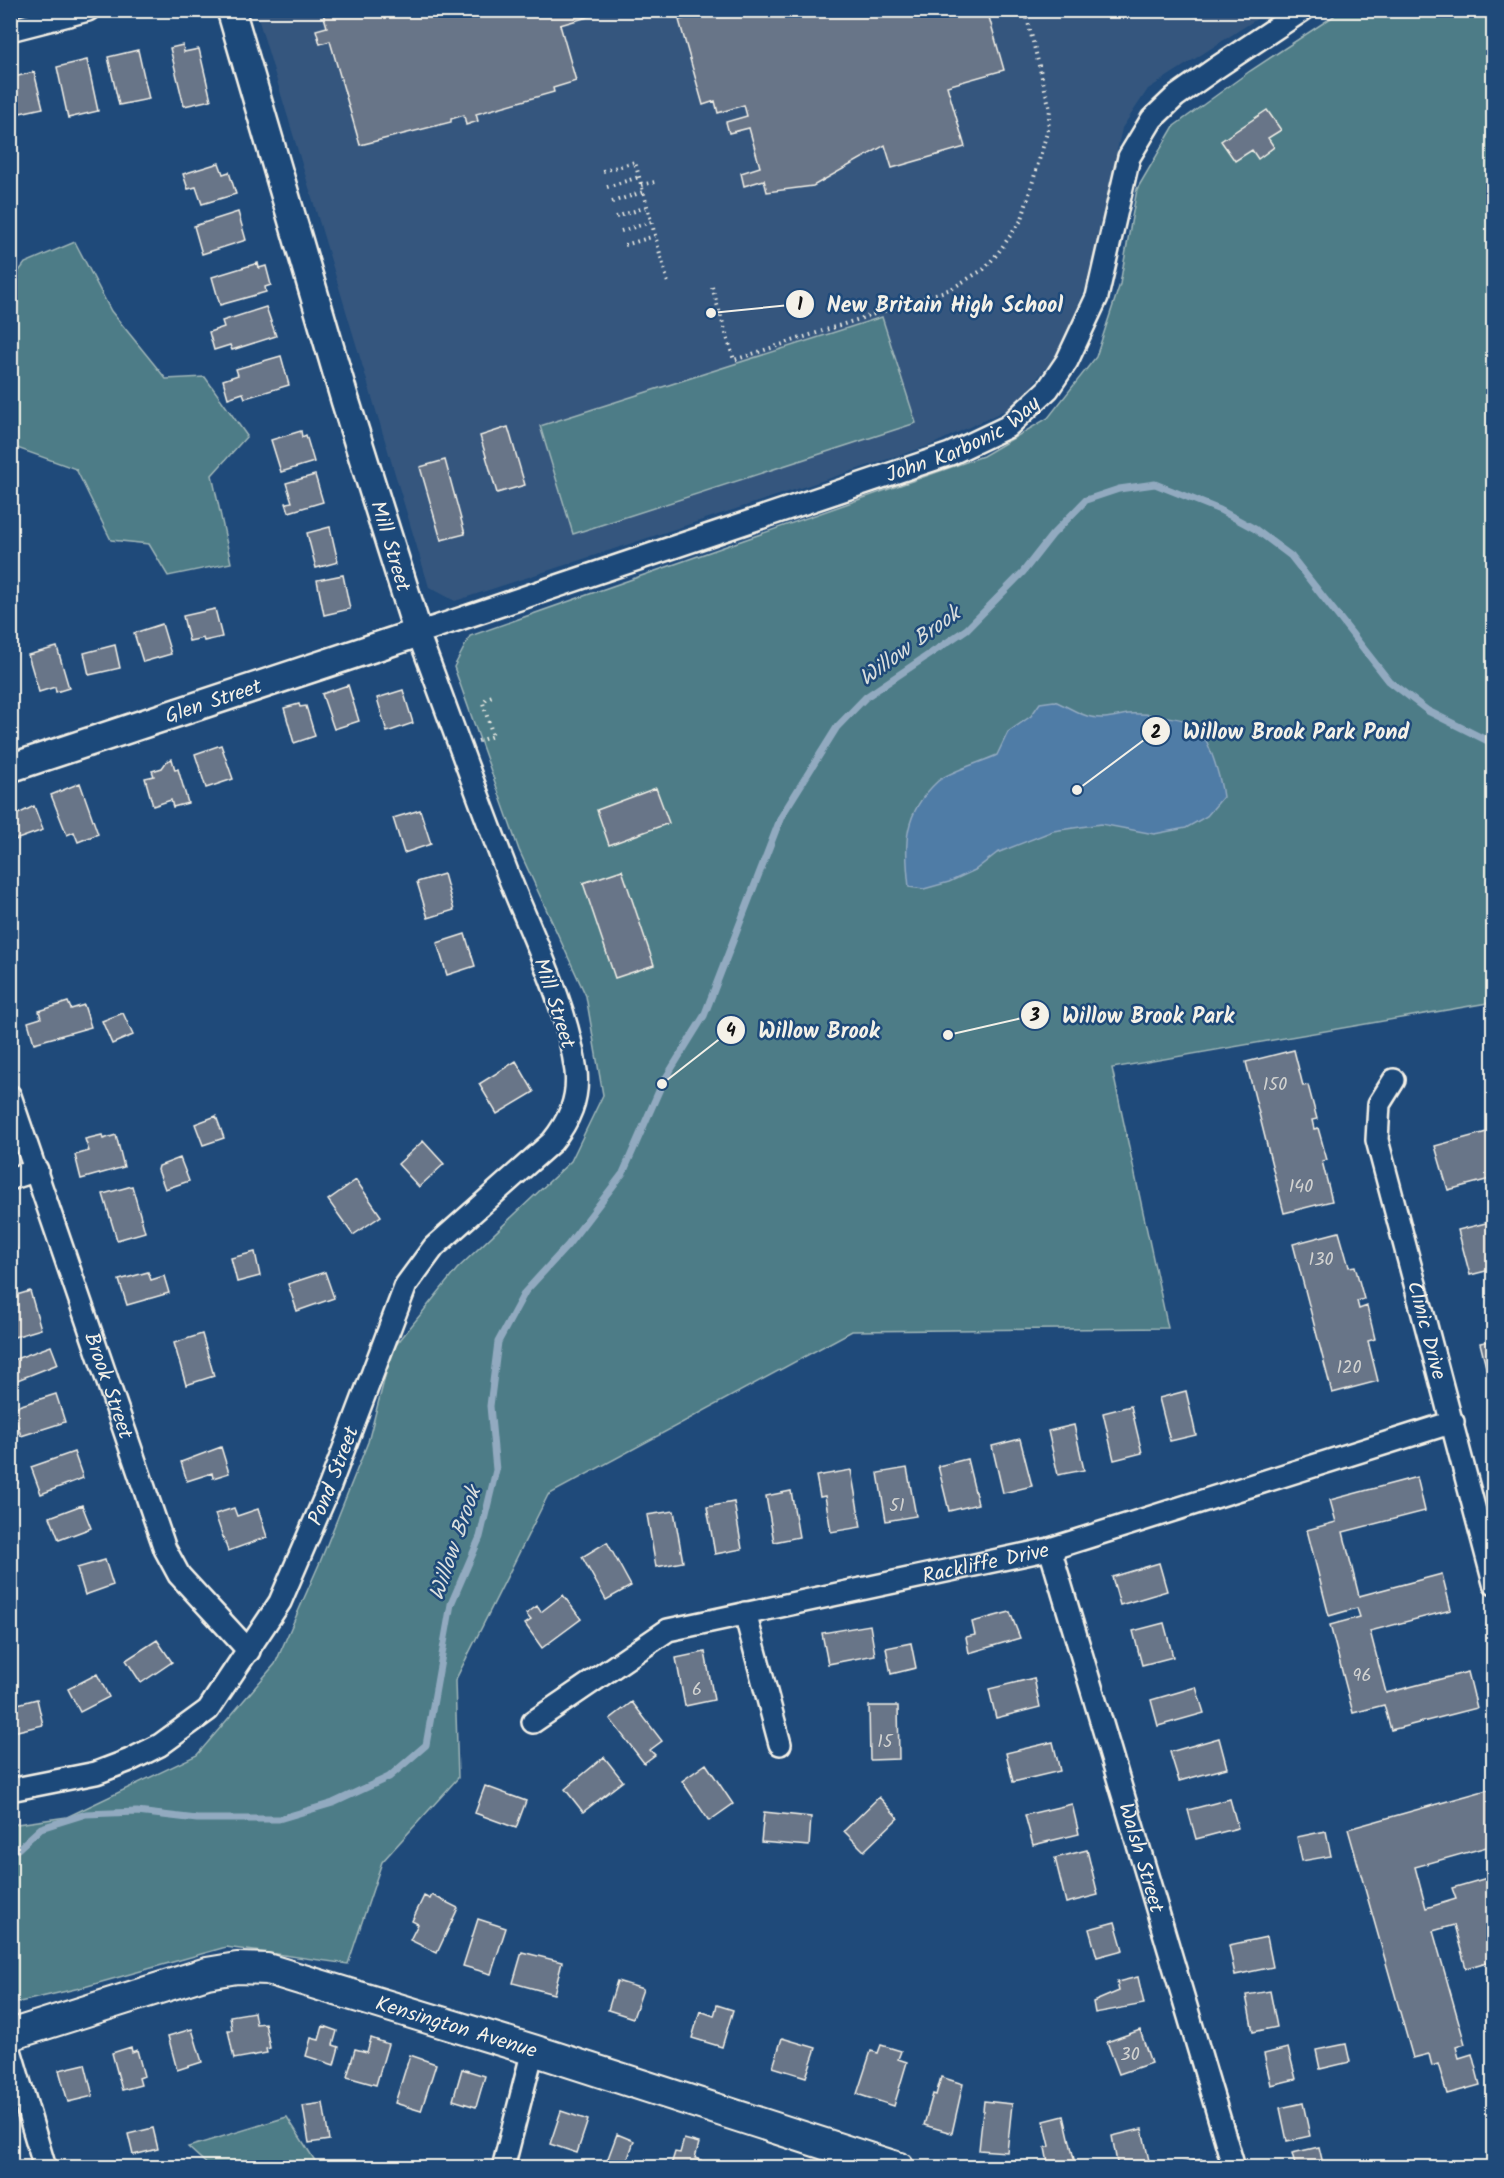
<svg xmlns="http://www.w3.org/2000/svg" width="1504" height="2178" font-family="Kalam,sans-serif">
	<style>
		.built { fill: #35577e }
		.green { fill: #4d7c87; stroke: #a0b6b8; stroke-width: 1.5 }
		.water { fill: #507ba6; stroke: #92aac0; stroke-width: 1.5 }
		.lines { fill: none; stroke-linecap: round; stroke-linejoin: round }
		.stream { stroke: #92aac0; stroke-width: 7 }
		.building { fill: #687488; stroke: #f4f1e8; stroke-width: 1.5 }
		.minor-casing { stroke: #f4f1e8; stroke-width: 26 }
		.tertiary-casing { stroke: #f4f1e8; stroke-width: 32 }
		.secondary-casing { stroke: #f4f1e8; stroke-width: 34 }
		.path { stroke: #f4f1e8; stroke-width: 4; stroke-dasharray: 1.5 4.5; stroke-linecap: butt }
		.minor { stroke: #1f4a7a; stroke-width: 21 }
		.tertiary { stroke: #1f4a7a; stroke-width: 27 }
		.secondary { stroke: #1f4a7a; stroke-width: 30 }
		.labels { text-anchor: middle; stroke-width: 5; stroke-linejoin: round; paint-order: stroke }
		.number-label { font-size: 18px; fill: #d1d2d0 }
		.street-label { font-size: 21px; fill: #f4f1e8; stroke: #1f4a7a }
		.water-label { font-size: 22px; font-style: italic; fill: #dbdfde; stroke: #1f4a7a }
		.leader { fill: none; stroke: #f4f1e8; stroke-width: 2 }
		.callout-dot { fill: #f4f1e8; stroke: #1f4a7a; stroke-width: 2 }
		.mark-label { font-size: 18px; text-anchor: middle; font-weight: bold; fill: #111 }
		.callout-label { font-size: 22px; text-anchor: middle; font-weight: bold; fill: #f4f1e8; stroke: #1f4a7a; stroke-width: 5; stroke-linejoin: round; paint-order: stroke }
	</style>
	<rect width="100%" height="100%" fill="#1f4a7a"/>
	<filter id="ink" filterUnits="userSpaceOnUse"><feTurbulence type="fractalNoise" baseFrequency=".0167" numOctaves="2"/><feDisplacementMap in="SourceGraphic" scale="12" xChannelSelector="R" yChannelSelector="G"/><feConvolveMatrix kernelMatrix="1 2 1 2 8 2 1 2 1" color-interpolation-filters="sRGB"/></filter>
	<g filter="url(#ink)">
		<path class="built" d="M 256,11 L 1269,11 L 1148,89 L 1122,128 L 1089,278 L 1061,349 L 1016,405 L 931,445 L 455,601 L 429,587 Z"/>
		<path class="green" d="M 1326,11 L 1493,11 L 1493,1002 L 1112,1068 L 1168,1328 L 852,1331 L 548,1495 L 455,1681 L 458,1778 L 382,1862 L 348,1964 L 226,1947 L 84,1987 L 11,2004 L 10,1825 L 67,1817 L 197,1755 L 275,1664 L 320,1562 L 368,1442 L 392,1350 L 457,1269 L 571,1161 L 603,1095 L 586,996 L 519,850 L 454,667 L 470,636 L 983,456 L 1048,418 L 1096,357 L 1120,284 L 1137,189 L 1174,126 L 1250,71 L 1334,16 Z
			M 75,242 L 111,311 L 166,379 L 205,377 L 247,436 L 212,475 L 231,563 L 168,576 L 149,544 L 111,540 L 76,469 L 17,448 L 11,439 L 11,282 L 25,263 Z
			M 882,317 L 916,423 L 573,534 L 540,426 Z
			M 287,2117 L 319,2167 L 210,2167 L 188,2147 Z"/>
		<path class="water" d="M 1054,701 C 1066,705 1079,715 1091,717 C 1105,720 1114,716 1128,714 C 1140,713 1185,717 1195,725 C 1209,736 1221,780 1223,797 L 1207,816 L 1186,828 L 1154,834 L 1101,824 L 1053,831 L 997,853 L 975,870 L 949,882 L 924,889 L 909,887 C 904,844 903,813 938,781 C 950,771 982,762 997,755 L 1008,732 L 1031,716 L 1040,703 Z"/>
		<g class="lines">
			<path class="stream" d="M 1350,10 L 1375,10
				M 10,1851 L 18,1849 L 41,1828 L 86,1814 L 137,1812 L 197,1819 L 279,1819 L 333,1803 L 389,1777 L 426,1745 L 451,1604 L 480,1537 L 496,1470 L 490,1406 L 498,1342 L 525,1292 L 568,1245 L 623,1173 L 662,1084 L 704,1016 L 781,817 L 837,727 L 866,697 L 967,629 L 1023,572 L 1052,535 L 1086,500 L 1119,489 L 1155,484 L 1220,510 L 1255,529 L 1291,556 L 1389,681 L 1428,711 L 1494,744"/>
		</g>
		<path class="building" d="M 322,10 L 612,10 L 560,25 L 576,81 L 553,88 L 554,92 L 476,114 L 478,121 L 466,125 L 464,115 L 451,119 L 451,122 L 360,145 L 330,41 L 320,44 L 316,30 L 327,27 Z
			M 714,10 L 987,10 L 1004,70 L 947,86 L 965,147 L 892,168 L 885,145 L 813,186 L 767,192 L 764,180 L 744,186 L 741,173 L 760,167 L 749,128 L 729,133 L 726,122 L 747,116 L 744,105 L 718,113 L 715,101 L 703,105 L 679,20 Z
			M 183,45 L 184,52 L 199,49 L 211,100 L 184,106 L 170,48 Z
			M 138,50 L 149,99 L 119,105 L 108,57 Z
			M 87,60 L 98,111 L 68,118 L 57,67 Z
			M 34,72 L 43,108 L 15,114 L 10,78 Z
			M 1267,110 L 1281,130 L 1268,138 L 1274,147 L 1258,159 L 1252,150 L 1235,161 L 1221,141 Z
			M 219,163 L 223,174 L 229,172 L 236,194 L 202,204 L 196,187 L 188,189 L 183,174 Z
			M 238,212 L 246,240 L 202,254 L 194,226 Z
			M 258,263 L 259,268 L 266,266 L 271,285 L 265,287 L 266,292 L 220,305 L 212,277 Z
			M 266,307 L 276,336 L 232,350 L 230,345 L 214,350 L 209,332 L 224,327 L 222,321 Z
			M 281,356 L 289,385 L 245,398 L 243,393 L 228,398 L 223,380 L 238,375 L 236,369 Z
			M 508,427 L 525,485 L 497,493 L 480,436 Z
			M 301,431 L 302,437 L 306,435 L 314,462 L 281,472 L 271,440 Z
			M 445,460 L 465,534 L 441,540 L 420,467 Z
			M 315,475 L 323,502 L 289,512 L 286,503 L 292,502 L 286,483 Z
			M 330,527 L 338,562 L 316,568 L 307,533 Z
			M 343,575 L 350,609 L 324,615 L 317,580 Z
			M 215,609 L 222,637 L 204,641 L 203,638 L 189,641 L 183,616 Z
			M 162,624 L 171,654 L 143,662 L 134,633 Z
			M 115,645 L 120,668 L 89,675 L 84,653 Z
			M 57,647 L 69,688 L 56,692 L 55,687 L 39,692 L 28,655 Z
			M 348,685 L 359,721 L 334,729 L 322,694 Z
			M 403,690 L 413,723 L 387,732 L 377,698 Z
			M 299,704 L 300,707 L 306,706 L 315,736 L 294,743 L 284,708 Z
			M 221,745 L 233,779 L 206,788 L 195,754 Z
			M 172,759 L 175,770 L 178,769 L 188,803 L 173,807 L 171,800 L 153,806 L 145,778 L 154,776 L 152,771 L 162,768 L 167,761 Z
			M 80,783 L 98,834 L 78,842 L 74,832 L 67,835 L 51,795 Z
			M 656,788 L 669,823 L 609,845 L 597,810 Z
			M 34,806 L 43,830 L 15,840 L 10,818 Z
			M 420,810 L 431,844 L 404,853 L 393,818 Z
			M 622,870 L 654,965 L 615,978 L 583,883 Z
			M 444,874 L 454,910 L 428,918 L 417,882 Z
			M 465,934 L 475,966 L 447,975 L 437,943 Z
			M 68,1002 L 71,1009 L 84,1005 L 91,1027 L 34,1043 L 28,1022 L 41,1018 L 39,1011 Z
			M 123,1013 L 133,1035 L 112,1044 L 102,1021 Z
			M 1294,1050 L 1303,1086 L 1308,1085 L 1317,1119 L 1312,1120 L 1314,1129 L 1318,1128 L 1327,1160 L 1322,1161 L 1332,1201 L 1284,1213 L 1246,1062 Z
			M 516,1061 L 534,1092 L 497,1114 L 479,1084 Z
			M 216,1116 L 224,1138 L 203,1145 L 195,1124 Z
			M 1494,1130 L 1494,1178 L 1448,1190 L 1435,1146 Z
			M 102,1135 L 103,1139 L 116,1135 L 124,1167 L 81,1179 L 75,1155 L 89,1151 L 85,1139 Z
			M 423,1141 L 444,1164 L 419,1187 L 398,1164 Z
			M 180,1158 L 189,1181 L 165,1189 L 158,1170 L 159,1166 Z
			M 356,1180 L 381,1216 L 353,1235 L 328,1200 Z
			M 132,1186 L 145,1232 L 117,1240 L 103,1194 Z
			M 10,1221 L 17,1250 L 10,1252 Z
			M 1494,1221 L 1494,1269 L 1470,1275 L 1458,1230 Z
			M 1339,1232 L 1349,1267 L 1355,1266 L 1364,1299 L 1357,1301 L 1359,1309 L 1367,1306 L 1375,1339 L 1368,1341 L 1378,1381 L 1332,1393 L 1293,1244 Z
			M 255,1252 L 260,1276 L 237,1282 L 231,1258 Z
			M 148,1272 L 151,1280 L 164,1276 L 169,1293 L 127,1305 L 119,1280 Z
			M 325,1272 L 334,1298 L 297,1311 L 288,1284 Z
			M 30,1291 L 41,1329 L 11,1338 L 10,1297 Z
			M 202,1334 L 214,1376 L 186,1385 L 174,1343 Z
			M 1494,1340 L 1494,1378 L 1489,1379 L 1480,1343 Z
			M 51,1346 L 58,1364 L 10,1383 L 10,1361 Z
			M 1186,1391 L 1196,1435 L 1170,1441 L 1159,1398 Z
			M 56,1394 L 65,1422 L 21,1436 L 12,1408 Z
			M 1131,1406 L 1142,1453 L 1114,1460 L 1103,1413 Z
			M 1074,1425 L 1084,1470 L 1058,1475 L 1048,1431 Z
			M 1020,1439 L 1032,1486 L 1003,1493 L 992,1446 Z
			M 221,1447 L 229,1473 L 213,1478 L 212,1473 L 187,1481 L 181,1462 Z
			M 74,1452 L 83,1478 L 41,1494 L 31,1467 Z
			M 967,1459 L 978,1504 L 949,1511 L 938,1466 Z
			M 10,1460 L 18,1483 L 10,1485 Z
			M 907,1468 L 916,1516 L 886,1521 L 878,1473 Z
			M 851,1470 L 861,1527 L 831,1532 L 825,1496 L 820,1497 L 816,1476 Z
			M 1417,1477 L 1425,1511 L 1343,1532 L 1359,1596 L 1442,1574 L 1451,1610 L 1370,1631 L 1386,1693 L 1468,1672 L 1477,1708 L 1391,1730 L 1384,1705 L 1353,1713 L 1330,1625 L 1360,1617 L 1357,1608 L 1329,1616 L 1307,1530 L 1336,1522 L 1330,1500 Z
			M 791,1491 L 799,1537 L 774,1542 L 766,1496 Z
			M 734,1502 L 742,1549 L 715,1554 L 707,1507 Z
			M 82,1505 L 91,1528 L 59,1540 L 50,1517 Z
			M 234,1508 L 237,1516 L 258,1509 L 267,1537 L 228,1551 L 215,1514 Z
			M 674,1511 L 683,1562 L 656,1567 L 647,1515 Z
			M 607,1542 L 631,1586 L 606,1600 L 582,1557 Z
			M 105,1560 L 113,1585 L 85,1595 L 77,1568 Z
			M 1159,1563 L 1167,1591 L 1120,1605 L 1112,1577 Z
			M 563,1595 L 581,1619 L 542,1648 L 525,1624 L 531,1620 L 526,1614 L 537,1606 L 541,1612 Z
			M 1010,1612 L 1020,1638 L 969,1653 L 966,1637 L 975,1635 L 972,1622 Z
			M 1164,1623 L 1173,1657 L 1142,1665 L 1133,1631 Z
			M 870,1625 L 875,1655 L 828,1664 L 822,1633 Z
			M 157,1640 L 172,1662 L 141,1683 L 126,1660 Z
			M 911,1643 L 916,1668 L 891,1674 L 886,1648 Z
			M 705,1652 L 714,1700 L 685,1706 L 676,1658 Z
			M 97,1674 L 109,1697 L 80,1712 L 68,1689 Z
			M 1034,1678 L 1040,1707 L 996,1718 L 989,1689 Z
			M 1196,1687 L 1204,1713 L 1158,1726 L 1151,1700 Z
			M 37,1699 L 43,1725 L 13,1732 L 10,1706 Z
			M 632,1702 L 662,1741 L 650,1750 L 655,1755 L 644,1763 L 610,1719 Z
			M 869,1706 L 898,1706 L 899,1759 L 870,1760 Z
			M 1219,1738 L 1227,1768 L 1179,1781 L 1170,1752 Z
			M 1053,1742 L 1060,1771 L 1013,1782 L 1006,1753 Z
			M 604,1757 L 623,1781 L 583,1812 L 565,1789 Z
			M 706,1764 L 733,1804 L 709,1821 L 682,1781 Z
			M 485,1786 L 526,1801 L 516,1828 L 475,1813 Z
			M 1494,1788 L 1494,1845 L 1415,1867 L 1426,1908 L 1456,1899 L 1452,1888 L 1494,1876 L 1494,1926 L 1486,1928 L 1494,1960 L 1466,1968 L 1454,1925 L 1433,1931 L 1465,2044 L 1456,2047 L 1459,2058 L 1472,2054 L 1480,2085 L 1447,2094 L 1438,2064 L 1432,2066 L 1429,2054 L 1413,2058 L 1348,1829 Z
			M 879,1797 L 898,1818 L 864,1851 L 844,1831 Z
			M 1230,1799 L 1238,1828 L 1196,1839 L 1188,1810 Z
			M 1072,1804 L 1079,1834 L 1033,1845 L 1025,1815 Z
			M 764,1812 L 811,1817 L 809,1846 L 761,1842 Z
			M 1326,1831 L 1331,1856 L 1302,1861 L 1297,1837 Z
			M 1087,1850 L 1098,1895 L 1066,1903 L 1055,1858 Z
			M 432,1895 L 458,1908 L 437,1953 L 410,1940 L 418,1924 L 412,1921 L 424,1896 L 430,1899 Z
			M 478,1919 L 506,1928 L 491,1974 L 463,1966 Z
			M 1115,1922 L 1123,1950 L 1097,1957 L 1089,1929 Z
			M 1267,1937 L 1273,1967 L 1235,1975 L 1229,1945 Z
			M 522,1952 L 562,1962 L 554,1994 L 513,1983 Z
			M 1138,1977 L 1144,2004 L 1095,2013 L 1093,2002 L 1119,1991 L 1117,1982 Z
			M 617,1981 L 643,1989 L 633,2018 L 608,2010 Z
			M 1270,1991 L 1277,2027 L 1253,2032 L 1246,1995 Z
			M 717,2005 L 733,2010 L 722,2047 L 692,2038 L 700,2011 L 714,2016 Z
			M 254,2012 L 256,2024 L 265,2023 L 270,2048 L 266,2049 L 267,2053 L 234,2059 L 228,2030 L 232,2030 L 230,2016 Z
			M 323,2026 L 337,2031 L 333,2045 L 339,2047 L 334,2065 L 306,2056 L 311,2038 L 319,2040 Z
			M 192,2029 L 202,2062 L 177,2070 L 168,2036 Z
			M 1140,2030 L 1151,2063 L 1119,2074 L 1107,2042 Z
			M 371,2038 L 388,2044 L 376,2085 L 347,2077 L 355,2049 L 367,2052 Z
			M 782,2038 L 816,2048 L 806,2077 L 773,2067 Z
			M 1346,2044 L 1350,2062 L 1320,2069 L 1316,2050 Z
			M 881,2045 L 901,2051 L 898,2059 L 907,2062 L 894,2106 L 857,2094 L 871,2051 L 878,2053 Z
			M 131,2047 L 132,2052 L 137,2050 L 144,2076 L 139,2078 L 141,2085 L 122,2090 L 112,2053 Z
			M 1288,2048 L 1296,2079 L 1271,2085 L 1264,2054 Z
			M 410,2055 L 436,2064 L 421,2111 L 395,2103 Z
			M 85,2064 L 93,2096 L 68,2102 L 59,2070 Z
			M 462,2069 L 485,2076 L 476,2107 L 453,2100 Z
			M 941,2077 L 963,2084 L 952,2133 L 924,2125 L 933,2094 L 936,2095 Z
			M 984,2101 L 1012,2104 L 1007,2152 L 979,2150 Z
			M 323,2103 L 329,2140 L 309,2143 L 303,2106 Z
			M 1303,2103 L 1310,2136 L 1287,2141 L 1280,2108 Z
			M 561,2111 L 588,2120 L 577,2153 L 550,2144 Z
			M 1064,2116 L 1076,2168 L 1049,2168 L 1045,2148 L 1050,2146 L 1044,2121 Z
			M 153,2128 L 158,2149 L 133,2155 L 128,2134 Z
			M 1142,2129 L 1150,2165 L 1118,2168 L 1112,2136 Z
			M 617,2134 L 634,2141 L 625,2167 L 607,2161 Z
			M 684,2139 L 699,2143 L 695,2158 L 701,2160 L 699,2168 L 670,2168 L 675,2152 L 680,2153 Z
			M 1319,2147 L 1324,2168 L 1296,2168 L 1292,2153 Z
			M 1202,2159 L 1204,2168 L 1181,2168 L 1180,2164 Z"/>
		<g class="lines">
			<defs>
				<g id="minor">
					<path d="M 10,30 L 88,10"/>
					<path id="s1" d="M 1394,1080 L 1379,1104 L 1377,1140 L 1494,1583"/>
					<path id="s2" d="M 10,1096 L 165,1549 L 179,1575 L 249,1651"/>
					<path d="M 10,1179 L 37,1170"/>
					<path id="s3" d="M 1050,1549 L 1234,2168"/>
					<path d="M 745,1613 L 780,1744"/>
					<path id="s4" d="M 533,1722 L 668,1630 L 1050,1549 L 1453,1422"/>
					<path id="s5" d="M 10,1790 L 96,1773 L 130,1760 L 160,1745 L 208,1710 L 280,1602 L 329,1488 L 406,1285 L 434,1247 L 552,1142 C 569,1121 579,1099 576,1071 C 566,999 529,931 504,864 C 474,787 447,710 418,633 L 950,454 L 1007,427 L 1048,389 L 1067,361 L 1097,297 L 1129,157 L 1152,119 L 1175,97 L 1216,68 L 1303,10"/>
					<path d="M 10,2050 L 45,2168"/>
					<path d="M 503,2168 L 533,2050"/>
				</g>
				<g id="tertiary">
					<path id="s6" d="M 10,768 L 418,633 L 345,400 L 231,10"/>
				</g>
				<g id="secondary">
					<path id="s7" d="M 10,2035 L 207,1973 L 237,1968 L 267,1969 L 533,2050 L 899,2168"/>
				</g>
			</defs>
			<use href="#minor" class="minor-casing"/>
			<use href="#tertiary" class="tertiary-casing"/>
			<use href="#secondary" class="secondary-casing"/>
			<path class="path" d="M 603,171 L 635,162 L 668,283
				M 641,185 L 655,182
				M 607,187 L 639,177
				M 612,202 L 643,192
				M 616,217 L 647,207
				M 621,231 L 651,222
				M 625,245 L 655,236
				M 712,287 L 734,360 L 951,289 L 984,269 L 998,253 L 1022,219 L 1048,129 L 1050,109 L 1025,10
				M 478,741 L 493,736 L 483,703 L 487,698 L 495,695"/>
			<use href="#minor" class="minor"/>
			<use href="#tertiary" class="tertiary"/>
			<use href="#secondary" class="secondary"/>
		</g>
	</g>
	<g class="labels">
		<g class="number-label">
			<text x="1275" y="1090">150</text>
			<text x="1301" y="1192">140</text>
			<text x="1321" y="1265">130</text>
			<text x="1349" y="1373">120</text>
			<text x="897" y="1511">51</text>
			<text x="1362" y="1681">96</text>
			<text x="697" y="1695">6</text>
			<text x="885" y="1747">15</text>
			<text x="1130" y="2060">30</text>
		</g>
		<g class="street-label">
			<text dy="7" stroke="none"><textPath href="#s5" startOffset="2016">John Karbonic Way</textPath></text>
			<text transform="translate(391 546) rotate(73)" y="7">Mill Street</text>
			<text dy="7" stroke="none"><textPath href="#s6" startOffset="214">Glen Street</textPath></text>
			<text transform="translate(555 1003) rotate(72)" y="7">Mill Street</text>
			<text dy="7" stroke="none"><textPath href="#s1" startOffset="261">Clinic Drive</textPath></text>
			<text dy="7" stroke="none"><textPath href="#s2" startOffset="306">Brook Street</textPath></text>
			<text dy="7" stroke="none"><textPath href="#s5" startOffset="484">Pond Street</textPath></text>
			<text dy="7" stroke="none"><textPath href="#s4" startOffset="488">Rackliffe Drive</textPath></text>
			<text dy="7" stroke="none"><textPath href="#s3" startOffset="322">Walsh Street</textPath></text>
			<text dy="7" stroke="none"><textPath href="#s7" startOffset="465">Kensington Avenue</textPath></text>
		</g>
		<g class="water-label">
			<text transform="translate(909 645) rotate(-36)" y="8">Willow Brook</text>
			<text transform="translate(454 1543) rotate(-71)" y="8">Willow Brook</text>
		</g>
	</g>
	<path class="leader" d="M711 313L800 304M1077 790L1156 731M948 1035L1035 1015M662 1084L731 1030"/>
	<g class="callout-dot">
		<circle cx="711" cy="313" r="6"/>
		<circle cx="1077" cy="790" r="6"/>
		<circle cx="948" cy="1035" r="6"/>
		<circle cx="662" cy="1084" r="6"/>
		<circle cx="800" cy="304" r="15"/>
		<circle cx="1156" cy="731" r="15"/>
		<circle cx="1035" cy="1015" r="15"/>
		<circle cx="731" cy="1030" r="15"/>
	</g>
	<g class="mark-label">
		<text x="800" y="310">1</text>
		<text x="1156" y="738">2</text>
		<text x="1035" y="1021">3</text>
		<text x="731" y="1036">4</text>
	</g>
	<g class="callout-label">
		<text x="945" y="312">New Britain High School</text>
		<text x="1296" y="739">Willow Brook Park Pond</text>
		<text x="1148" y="1023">Willow Brook Park</text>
		<text x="819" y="1038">Willow Brook</text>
	</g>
	<rect width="1504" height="2178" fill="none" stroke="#1f4a7a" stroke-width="36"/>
	<rect x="18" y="18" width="1468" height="2142" fill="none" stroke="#f4f1e8" stroke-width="2" filter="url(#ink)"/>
</svg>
